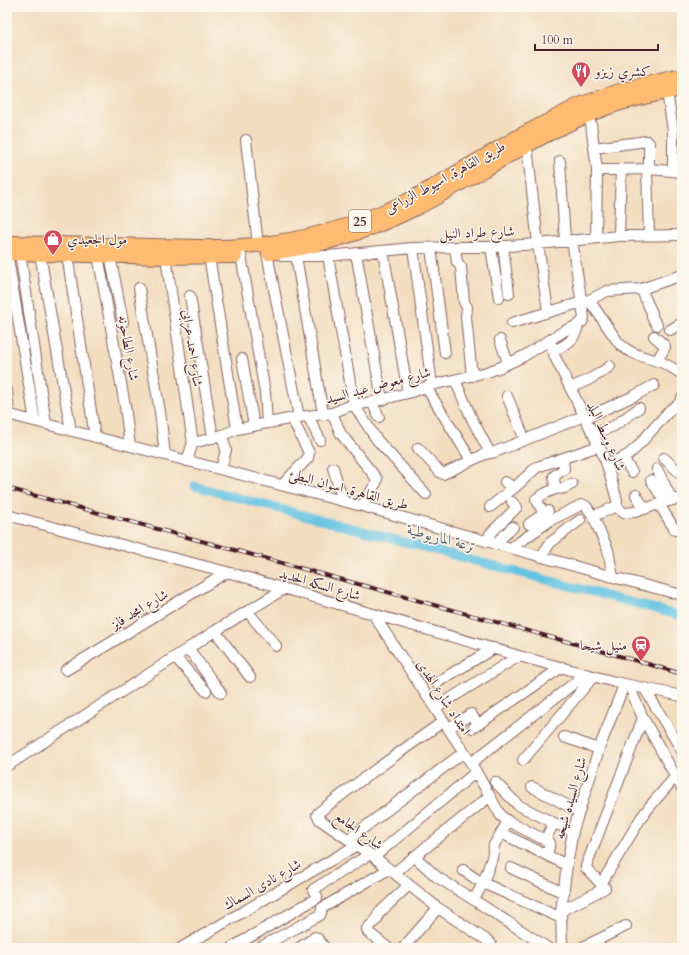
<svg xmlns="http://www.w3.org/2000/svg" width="689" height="955" font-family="Cardo,Amiri,serif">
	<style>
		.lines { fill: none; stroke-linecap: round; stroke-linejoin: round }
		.canal { stroke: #64c3e2; stroke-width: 9 }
		.minor-casing { stroke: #85625f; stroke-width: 12 }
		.highway-casing { stroke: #85625f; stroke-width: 16 }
		.minor { stroke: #fff; stroke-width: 10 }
		.highway { stroke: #ffbb71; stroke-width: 14 }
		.rail-casing { stroke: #4a1f2b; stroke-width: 4 }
		.rail { stroke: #fbf7ec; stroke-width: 2.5; stroke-dasharray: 8; stroke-linecap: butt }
		.labels { text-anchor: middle; stroke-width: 3; stroke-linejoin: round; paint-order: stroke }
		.shield { fill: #fbf7ec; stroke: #7f6065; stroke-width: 1 }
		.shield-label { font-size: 13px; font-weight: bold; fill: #4a1f2b }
		.poi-label { font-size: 14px; fill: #4a1f2b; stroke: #fbf7ec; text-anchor: start }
		.street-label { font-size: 14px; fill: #4a1f2b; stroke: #fbf7ec }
		.water-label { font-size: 15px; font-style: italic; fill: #53586b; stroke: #fbf7ec }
	</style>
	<rect width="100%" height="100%" fill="#fbf7ec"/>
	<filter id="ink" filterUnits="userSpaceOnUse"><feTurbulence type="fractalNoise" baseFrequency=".025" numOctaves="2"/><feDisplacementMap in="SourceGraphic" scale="8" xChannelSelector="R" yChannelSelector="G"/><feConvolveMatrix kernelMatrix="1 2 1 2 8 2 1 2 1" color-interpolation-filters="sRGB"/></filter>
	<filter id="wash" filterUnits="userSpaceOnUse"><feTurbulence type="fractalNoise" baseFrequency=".012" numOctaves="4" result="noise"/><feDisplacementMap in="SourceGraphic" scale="16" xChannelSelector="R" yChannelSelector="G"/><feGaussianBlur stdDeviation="0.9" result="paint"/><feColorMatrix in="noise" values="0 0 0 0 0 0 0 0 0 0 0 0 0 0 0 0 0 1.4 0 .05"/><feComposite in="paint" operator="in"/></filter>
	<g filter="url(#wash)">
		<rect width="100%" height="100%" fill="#f3ddbf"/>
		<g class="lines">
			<path class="canal" d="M 194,486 L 682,616"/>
		</g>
	</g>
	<g filter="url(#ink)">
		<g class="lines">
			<defs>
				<path id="minor" d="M 667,92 L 673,130 L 673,171
					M 583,111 L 591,124 L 597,170 L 596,238
					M 246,140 L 258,245
					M 527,146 L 538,244 L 548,311
					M 594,148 L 647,141 L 649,143 L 649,169
					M 560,161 L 565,241
					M 647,169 L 649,235
					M 597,170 L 649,169 L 682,172
					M 619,236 L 621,169
					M 503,246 L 509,294
					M 455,247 L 457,262 L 461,267 L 464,302 L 467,307 L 466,317 L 472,376
					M 491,247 L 499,298
					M 413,248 L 432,385
					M 431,248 L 445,353
					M 383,251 L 408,393
					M 7,253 L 35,421
					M 20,253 L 46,424
					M 267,253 L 299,417
					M 356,253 L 382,400
					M 40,254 L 71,431
					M 67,254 L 95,437
					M 98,255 L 125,406 L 130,446
					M 110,255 L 123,322
					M 241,255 L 265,393 L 267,423
					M 209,256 L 237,429
					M 283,256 L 328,256 L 413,248 L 455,247 L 491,247 L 538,244 L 619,236 L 682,235
					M 296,256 L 323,414
					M 328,256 L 354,405 L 377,440 L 426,494
					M 166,257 L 193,444
					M 139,288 L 160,412 L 165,455
					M 641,289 L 652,313 L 652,317 L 657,325
					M 190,296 L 213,438
					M 589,300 L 618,342 C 629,355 647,357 663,363 C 669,366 676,370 682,374
					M 512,323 L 589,300 L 607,291 L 641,289 L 682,275
					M 670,330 L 682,323
					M 654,336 L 664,345 L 665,347 L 657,361
					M 500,340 L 508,363
					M 550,340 L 555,357 L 601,450 L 607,465 L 617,500 L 617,504 L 615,507 L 593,516 L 608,550 L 613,577
					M 553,351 C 566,345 575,341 578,325
					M 242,359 L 254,426
					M 455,380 L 472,419 L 490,453
					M 426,387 L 471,460
					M 570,388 C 584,382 598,376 610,366
					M 7,390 L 9,414
					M 507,396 L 525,440
					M 372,402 L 379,417
					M 332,413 L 341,434 L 377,479 L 376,483 L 362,506
					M 7,414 L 362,506 L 613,577 L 682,595
					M 308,416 L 320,440
					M 585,418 L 634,396 L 654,385
					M 593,434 L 614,426 L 639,408
					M 418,448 L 441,473 L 443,474 L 485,454 L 495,452 L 584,416
					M 623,458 L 632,472
					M 664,458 L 682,475
					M 187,461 L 192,445 L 194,443 L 222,435 L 237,429 L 299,417 L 332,413 L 349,406 L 372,402 L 408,393 L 432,385 L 487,372 L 501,367 L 524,356 L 564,331 L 578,325 L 582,322 L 584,318 L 572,240
					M 607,465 L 628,455 L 637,447 L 670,410 L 679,404 L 682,398
					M 333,468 L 343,501
					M 221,469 L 226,450 L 222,435
					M 657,469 L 672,500
					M 651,480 L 665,502
					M 505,482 L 514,488
					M 282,485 L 308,458 L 309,453 L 308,451 L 292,418
					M 555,487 C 561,491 567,487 572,484
					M 636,495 L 645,509
					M 659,504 L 675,530
					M 617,506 L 620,510 L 624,513 L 635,512 L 665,502 L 682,498
					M 490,507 L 514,488 L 537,467 L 599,446
					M 544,514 L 536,499 L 544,494 L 555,489 L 554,476 L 564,469 L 563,459
					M 7,515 L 87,536 L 227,572 L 519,656 L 615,682 L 682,696
					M 529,524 L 548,511
					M 487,542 L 490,534 L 517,507 L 512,502
					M 495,544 L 513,527
					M 511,548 L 551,520 L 581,505 L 584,505 L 586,506 L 593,516
					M 541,557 L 550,543 L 580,520
					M 248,612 L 276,646
					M 373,614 L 471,763 L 501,816 L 508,821 L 549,842 L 550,843 L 547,855
					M 215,631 L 250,677
					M 188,648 L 221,693
					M 175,657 L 206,691
					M 66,670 L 227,572
					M 436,683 L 494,648
					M 631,686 L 633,695 L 643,718 L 682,788
					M 645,689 L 682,751
					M 435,708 L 519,656
					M 444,721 C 401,751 359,781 318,813 L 317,815 L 320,820 L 374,857 L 438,908 L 488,941 L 491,944 L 491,948
					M 449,728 L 471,714 L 478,724
					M 473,728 L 562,667
					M 564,737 L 599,749
					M 523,760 L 594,676
					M 471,763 L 586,674
					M 7,766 L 215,631 L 284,589
					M 495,782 L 518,805 L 554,823 L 573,831
					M 532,787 L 578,811
					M 501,833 L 567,865
					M 349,839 L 464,752
					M 545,840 L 554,823
					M 374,857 L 476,772
					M 415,857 L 437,877 L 474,900 L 548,948
					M 511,868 L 564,893
					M 463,870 L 476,879 L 483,883 L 561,918
					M 394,873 L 490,796
					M 601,884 L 641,818 L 651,805 L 676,776
					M 474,900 L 483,883 L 492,858 L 494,845 L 508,821
					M 561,911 L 605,888 L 586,868 L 586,866 L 643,718
					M 181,948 L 357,845
					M 231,948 L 317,898 L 317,896 L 313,890 L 314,889 L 370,854
					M 259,948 L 320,915 L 321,913 L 322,908 L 389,869
					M 299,948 L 315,937 L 317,938 L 325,948
					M 388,948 L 368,932 L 367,929 L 377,919 L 378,914 L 409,885
					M 403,948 L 438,908
					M 562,948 L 561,911 L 567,865 L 573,831 L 599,749 L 624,685
					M 581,948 L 626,926"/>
				<path id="highway" d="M 7,243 C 56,244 104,245 153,246 C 192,247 232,249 271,243 C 321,236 370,220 415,197 L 523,134 L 579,105 L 623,90 L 646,84 L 682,76
					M 7,253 L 166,257 L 235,256
					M 269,253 C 320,247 370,231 416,208 C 431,201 446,192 461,183 C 508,156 555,127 606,108 C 631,99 656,94 682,89"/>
			</defs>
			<use href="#minor" class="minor-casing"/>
			<use href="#highway" class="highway-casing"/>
			<use href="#minor" class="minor"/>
			<use href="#highway" class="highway"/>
			<defs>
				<path id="rail" d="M 7,488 L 260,557 L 641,662 L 682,674"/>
			</defs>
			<use href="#rail" class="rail-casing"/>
			<use href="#rail" class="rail"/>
		</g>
	</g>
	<defs>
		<symbol id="restaurant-pin" viewBox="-11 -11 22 30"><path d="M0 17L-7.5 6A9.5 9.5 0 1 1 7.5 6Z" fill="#d1495b" stroke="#fbf7ec"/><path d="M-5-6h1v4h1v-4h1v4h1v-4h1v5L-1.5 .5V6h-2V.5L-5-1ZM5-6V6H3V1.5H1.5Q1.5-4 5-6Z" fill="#fff"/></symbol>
		<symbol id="shop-pin" viewBox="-11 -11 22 30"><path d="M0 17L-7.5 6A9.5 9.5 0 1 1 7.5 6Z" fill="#d1495b" stroke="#fbf7ec"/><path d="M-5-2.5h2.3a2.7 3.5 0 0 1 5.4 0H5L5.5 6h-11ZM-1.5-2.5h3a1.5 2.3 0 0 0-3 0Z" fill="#fff"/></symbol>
		<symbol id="station-pin" viewBox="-11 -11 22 30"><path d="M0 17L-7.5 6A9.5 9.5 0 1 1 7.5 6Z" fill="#d1495b" stroke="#fbf7ec"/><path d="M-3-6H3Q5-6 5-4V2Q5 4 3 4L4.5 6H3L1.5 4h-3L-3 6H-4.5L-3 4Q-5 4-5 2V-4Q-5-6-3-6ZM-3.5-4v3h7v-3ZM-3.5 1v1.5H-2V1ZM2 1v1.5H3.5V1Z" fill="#fff"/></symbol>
	</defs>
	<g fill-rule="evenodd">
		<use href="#restaurant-pin" x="570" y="60" width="22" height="30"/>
		<use href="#shop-pin" x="42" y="228" width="22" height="30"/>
		<use href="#station-pin" x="630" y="634" width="22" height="30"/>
	</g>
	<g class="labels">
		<rect class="shield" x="349" y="210" width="22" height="22" rx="3"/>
		<g class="shield-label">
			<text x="360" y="226">25</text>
		</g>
		<g class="poi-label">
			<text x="595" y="76">كشري زيزو</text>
			<text x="67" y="244">مول الجعيدي</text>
			<text x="627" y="650" text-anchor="end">منيل شيحا</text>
		</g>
		<g class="street-label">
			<text transform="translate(445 177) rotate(-29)" y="5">طريق القاهرة, اسيوط الزراعى</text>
			<text transform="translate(477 232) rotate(-2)" y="5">شارع طراد النيل</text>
			<text transform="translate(129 348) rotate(80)" y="5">شارع الطاحونه</text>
			<text transform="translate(193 348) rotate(82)" y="5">شارع احمد عرابى</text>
			<text transform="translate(378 385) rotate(-15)" y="5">شارع معوض عبد السيد</text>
			<text transform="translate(607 436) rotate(66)" y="5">شارع وسط البلد</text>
			<text transform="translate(349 489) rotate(15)" y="5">طريق القاهرة, اسوان البطئ</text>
			<text transform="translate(320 584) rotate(16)" y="5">شارع السكه الحديد</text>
			<text transform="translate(139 609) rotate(-31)" y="5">شارع امجد فايز</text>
			<text transform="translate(444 697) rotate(57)" y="5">امتداد شارع الهدى</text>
			<text transform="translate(570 798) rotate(-74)" y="5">شارع السيده شيحه</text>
			<text transform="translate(359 830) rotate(35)" y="5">شارع الجامع</text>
			<text transform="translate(262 884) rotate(-30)" y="5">شارع نادى السماك</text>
		</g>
		<g class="water-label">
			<text transform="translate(442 538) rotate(15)" y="5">ترعة الماريوطية</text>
		</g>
	</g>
	<rect width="689" height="955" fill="none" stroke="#fbf7ec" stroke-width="24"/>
	<path d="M535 44v6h123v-6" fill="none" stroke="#4a1f2b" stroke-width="2"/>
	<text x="541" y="44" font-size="12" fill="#4a1f2b" stroke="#fbf7ec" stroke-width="3" paint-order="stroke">100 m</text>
</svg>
